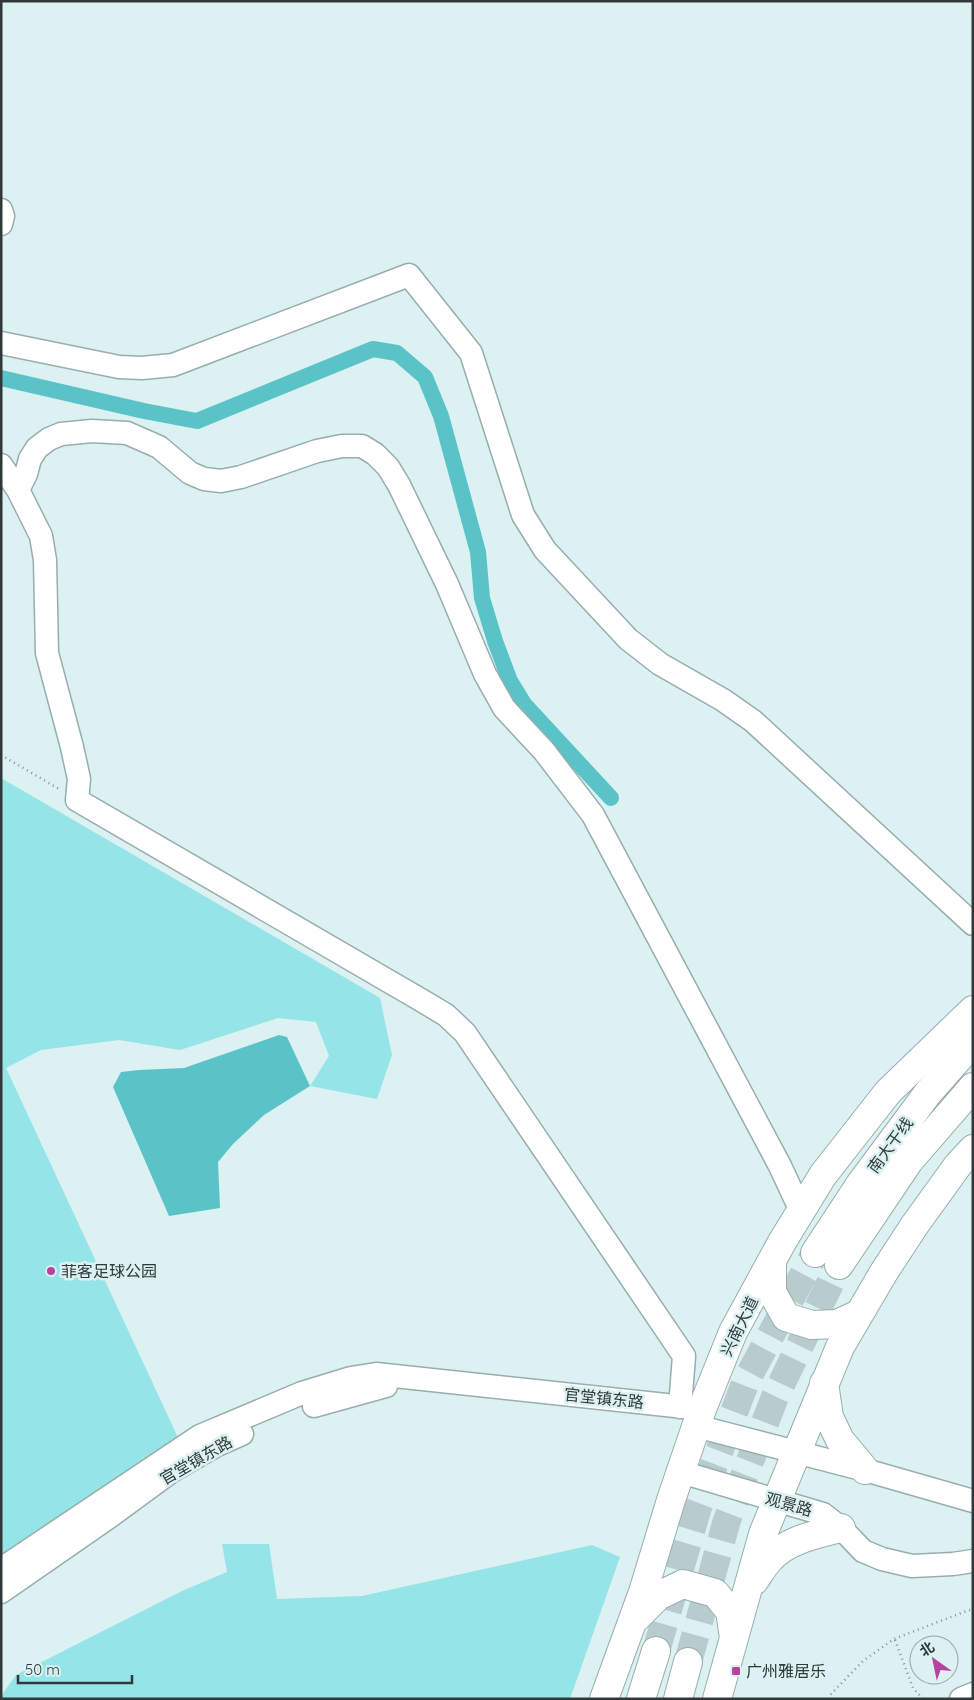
<svg xmlns="http://www.w3.org/2000/svg" width="974" height="1700" font-family="Quicksand,'Noto Sans SC',sans-serif">
	<style>
		.green { fill: #95e4e7 }
		.water { fill: #5ac3c8 }
		.lines { fill: none; stroke-linecap: round; stroke-linejoin: round }
		.canal { stroke: #5ac3c8; stroke-width: 16 }
		.highway-tunnel { stroke: #b9cccd; stroke-width: 28; stroke-dasharray: 28 14; stroke-linecap: butt }
		.minor-casing { stroke: #98adae; stroke-width: 25 }
		.major-casing { stroke: #98adae; stroke-width: 30 }
		.highway-casing { stroke: #98adae; stroke-width: 30 }
		.path { stroke: #849394; stroke-width: 2.5; stroke-dasharray: 1 4; stroke-linecap: butt }
		.minor { stroke: #fff; stroke-width: 22 }
		.major { stroke: #fff; stroke-width: 28 }
		.highway { stroke: #fff; stroke-width: 28 }
		.poi-dot { fill: #b6439d; stroke: #dbf1f2; stroke-width: 2 }
		.labels { text-anchor: middle; stroke-width: 5; stroke-linejoin: round; paint-order: stroke }
		.street-label { font-size: 16px; fill: #303839; stroke: #dbf1f2 }
		.poi-label { font-size: 16px; fill: #303839; stroke: #dbf1f2; text-anchor: start }
	</style>
	<rect width="100%" height="100%" fill="#dbf1f2"/>
	<path class="green" d="M 1,778 L 380,998 L 392,1055 L 377,1099 L 310,1086 L 329,1056 L 316,1022 L 278,1018 L 180,1050 L 119,1040 L 41,1050 L 6,1068 L 181,1444 L 1,1562 Z
		M 222,1544 L 269,1544 L 277,1599 L 362,1596 L 592,1545 L 620,1557 L 570,1699 L 1,1699 L 1,1696 L 16,1675 L 182,1591 L 227,1572 Z"/>
	<path class="water" d="M 279,1035 L 287,1037 L 310,1086 L 264,1115 L 233,1144 L 218,1162 L 220,1208 L 169,1216 L 113,1087 L 121,1072 L 139,1070 L 184,1068 Z"/>
	<g class="lines">
		<path class="canal" d="M 1,378 L 144,411 L 197,421 L 373,349 L 397,353 L 425,377 L 441,416 L 478,552 L 482,598 L 495,641 L 510,681 L 524,704 L 611,798"/>
		<path class="highway-tunnel" d="M 656,1651 L 698,1507 L 746,1381 L 815,1253
			M 688,1662 L 727,1520 L 775,1397 L 839,1265"/>
		<defs>
			<path id="minor" d="M 1,210 L 3,216 L 1,224
				M 1,343 L 119,367 L 142,368 L 173,365 L 409,275 L 471,353 L 523,515 L 545,550 L 628,639 L 660,664 L 723,700 L 753,721 L 973,924
				M 1,465 L 18,490 L 41,536 L 45,560 L 47,653 L 72,747 L 79,779 L 77,800 L 421,1000 L 446,1015 L 465,1033 L 684,1356 L 680,1407
				M 18,490 L 26,474 L 30,459 L 37,448 L 49,439 L 61,434 L 92,431 L 127,433 L 159,447 L 190,473 L 204,479 L 221,481 L 241,477 L 317,451 L 342,446 L 362,446 L 375,454 L 388,467 L 399,485 L 447,584 L 485,674 L 504,708 L 544,751 L 593,815 L 780,1166 L 801,1211
				M 314,1406 L 386,1386
				M 696,1426 L 865,1470 L 973,1501
				M 681,1472 L 823,1514 L 841,1528 L 863,1551 L 882,1559 L 912,1566 L 953,1564 L 973,1561
				M 1,1569 L 200,1436 L 302,1393 L 351,1378 L 376,1374 L 694,1408
				M 1,1592 L 112,1515 L 172,1471 L 217,1445 L 242,1434
				M 961,1699 L 973,1694"/>
			<path id="major" d="M 772,1261 L 772,1292 L 786,1317 L 812,1325 L 837,1324 L 859,1314
				M 824,1383 L 829,1417 L 840,1440 L 865,1470
				M 754,1581 C 759,1574 764,1565 770,1559 C 787,1540 817,1534 841,1528
				M 635,1619 L 658,1596 L 683,1584 L 715,1593 L 730,1611 L 734,1638
				M 604,1699 L 643,1592 L 671,1500 L 702,1409 L 733,1332 L 782,1242 L 823,1175 L 888,1092 L 973,1010
				M 717,1699 L 763,1534 L 840,1347 L 884,1272 L 914,1226 L 958,1165 L 973,1149"/>
			<path id="highway" d="M 815,1253 L 861,1183 L 928,1093 L 973,1042
				M 839,1265 L 909,1161 L 973,1087
				M 641,1699 L 656,1651
				M 678,1699 L 688,1662"/>
		</defs>
		<use href="#minor" class="minor-casing"/>
		<use href="#major" class="major-casing"/>
		<use href="#highway" class="highway-casing"/>
		<path class="path" d="M 1,755 L 59,789
			M 895,1640 L 913,1688 L 923,1699
			M 829,1699 L 830,1695 L 863,1661 L 894,1639 L 969,1610 L 973,1610"/>
		<use href="#minor" class="minor"/>
		<use href="#major" class="major"/>
		<use href="#highway" class="highway"/>
	</g>
	<g class="poi-dot">
		<circle cx="51" cy="1271" r="5"/>
		<rect x="731" y="1666" width="10" height="10" rx="2.5"/>
	</g>
	<g class="labels">
		<g class="street-label">
			<text transform="translate(890 1145) rotate(-54)" y="6">南大干线</text>
			<text transform="translate(739 1326) rotate(-64)" y="6">兴南大道</text>
			<text transform="translate(604 1398) rotate(6)" y="6">官堂镇东路</text>
			<text transform="translate(196 1460) rotate(-30)" y="6">官堂镇东路</text>
			<text transform="translate(789 1504) rotate(16)" y="6">观景路</text>
		</g>
		<g class="poi-label">
			<text x="61" y="1277">菲客足球公园</text>
			<text x="746" y="1677">广州雅居乐</text>
		</g>
	</g>
	<rect width="974" height="1700" fill="none" stroke="#303839" stroke-width="5"/>
	<g transform="translate(934 1660) rotate(327)"><circle r="24" fill="#dbf1f2" stroke="#97a7a8"/>
	<path d="M0-4L9 19L0 12L-9 19Z" fill="#b6439d"/>
	<text y="-8" font-size="14" font-weight="bold" text-anchor="middle" fill="#303839">北</text>
	</g>
	<path d="M18 1675v8h114v-8" fill="none" stroke="#303839" stroke-width="2.5"/>
	<text x="25" y="1675" font-size="15" fill="#303839" stroke="#dbf1f2" stroke-width="4" paint-order="stroke">50 m</text>
</svg>
